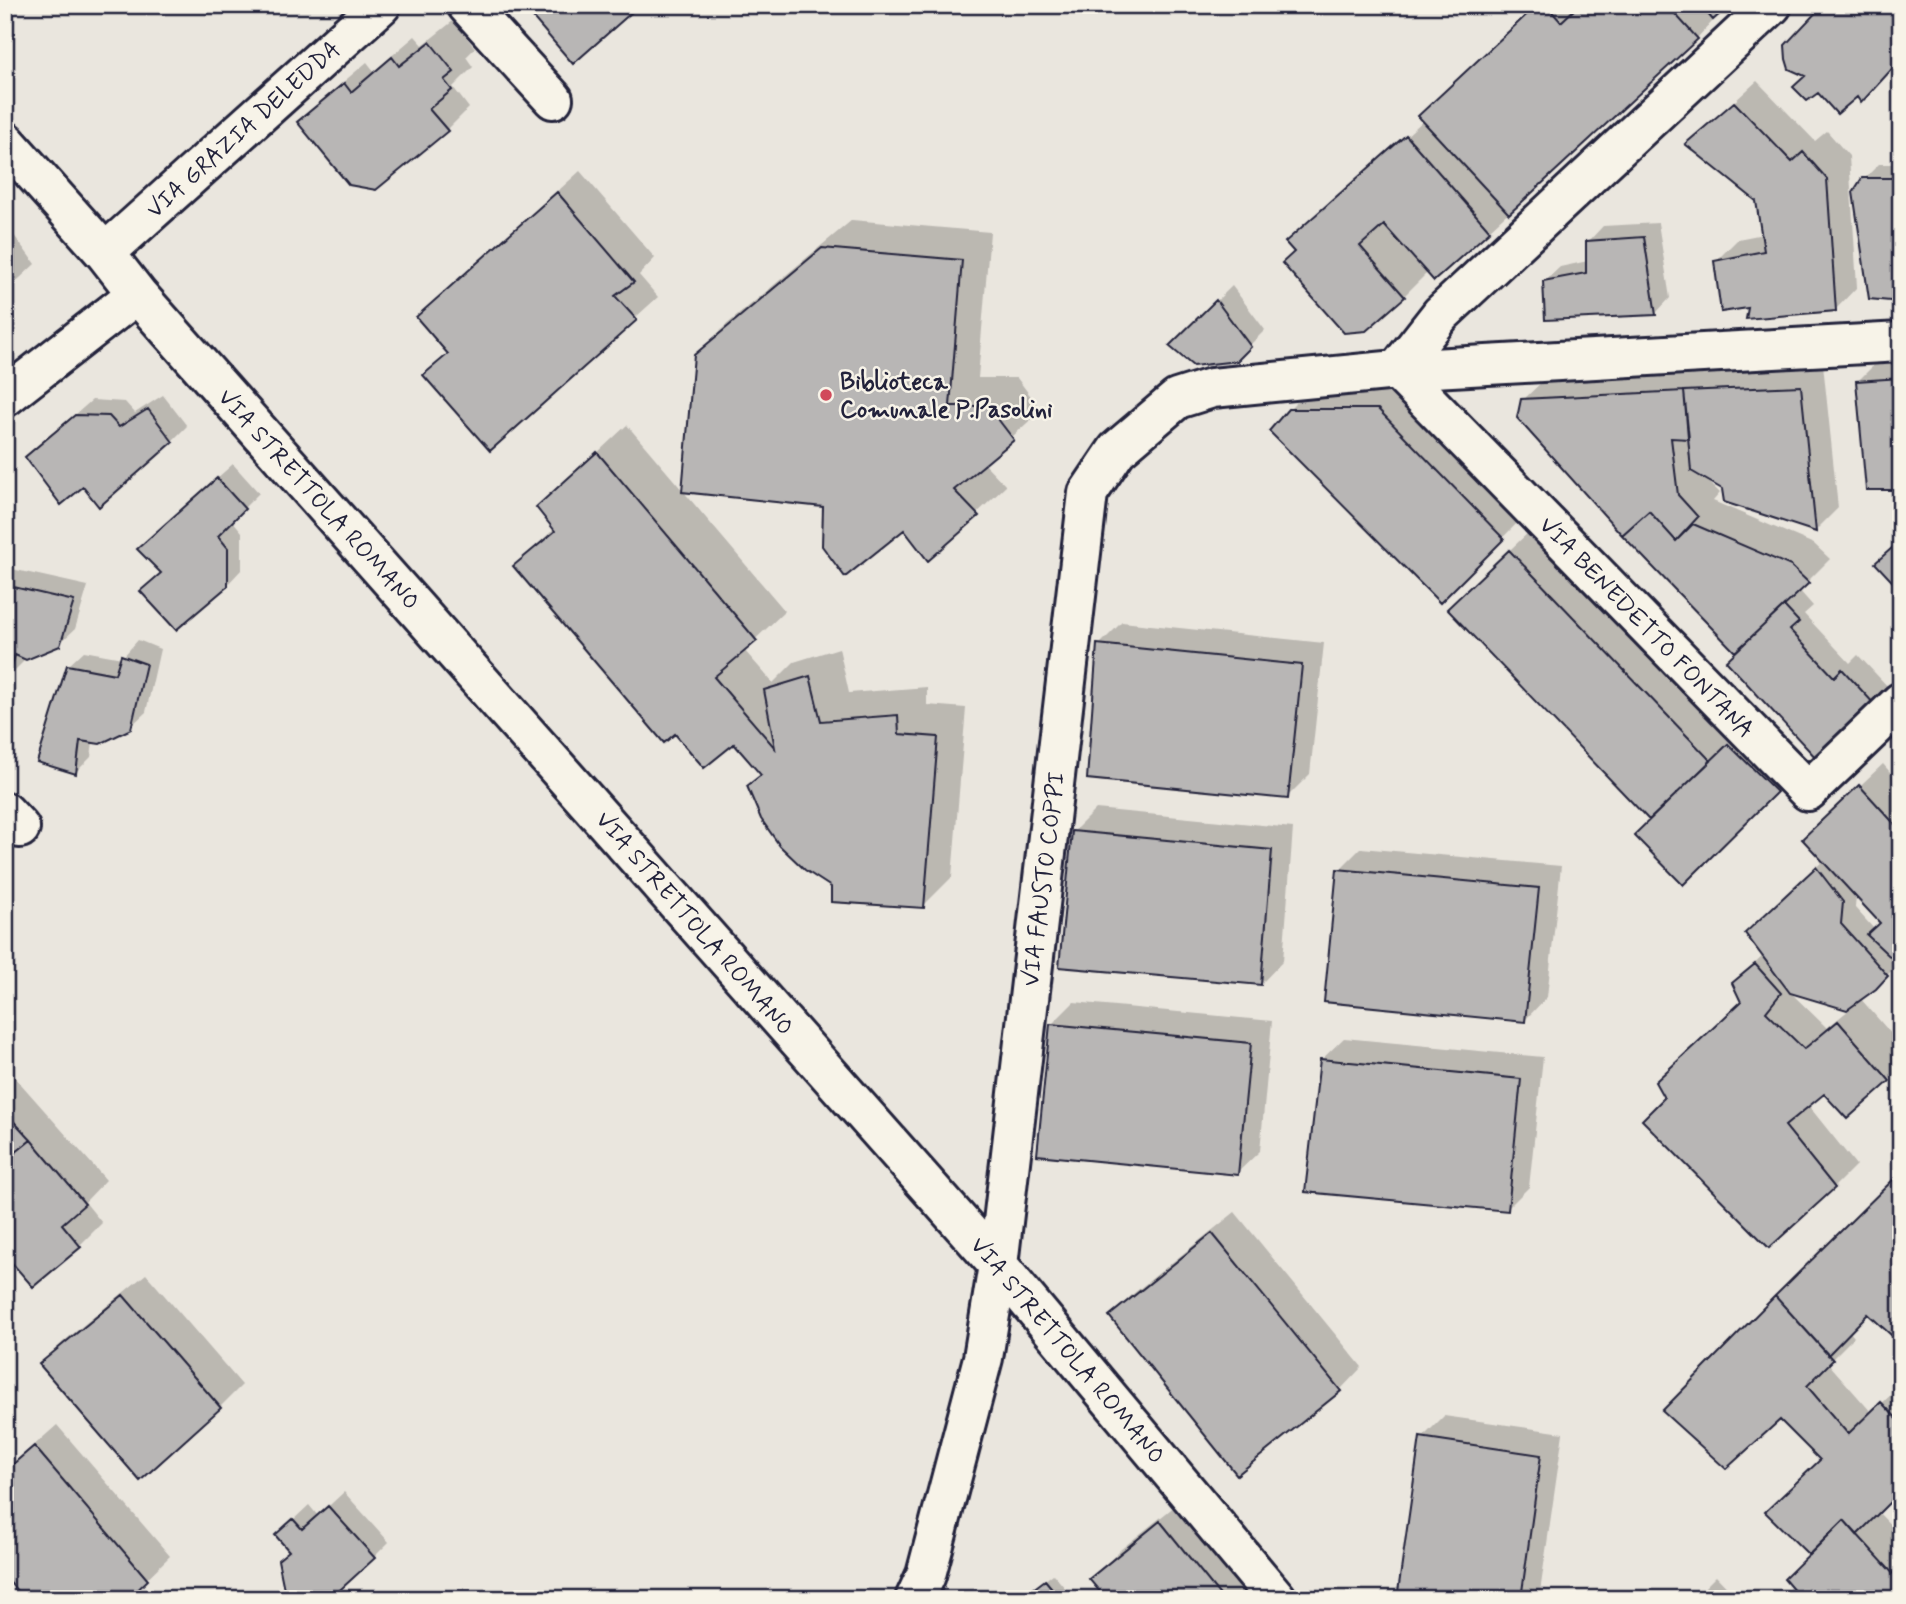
<svg xmlns="http://www.w3.org/2000/svg" width="1906" height="1604" font-family="Mynerve,sans-serif">
	<style>
		.shadow { fill: #0003; fill-rule: evenodd }
		.building { fill: #b8b6b5; stroke: #22223b; stroke-width: 2 }
		.lines { fill: none; stroke-linecap: round; stroke-linejoin: round }
		.minor-casing { stroke: #22223b; stroke-width: 44 }
		.minor { stroke: #f7f3e8; stroke-width: 38 }
		.poi-dot { fill: #d1495b; stroke: #f7f3e8; stroke-width: 2.5 }
		.labels { text-anchor: middle; stroke-width: 5; stroke-linejoin: round; paint-order: stroke }
		.street-label { font-size: 24px; fill: #22223b; stroke: #f7f3e8 }
		.poi-label { font-size: 24px; font-weight: bold; fill: #22223b; stroke: #f7f3e8; text-anchor: start }
	</style>
	<rect width="100%" height="100%" fill="#eae6de"/>
	<filter id="ink" filterUnits="userSpaceOnUse"><feTurbulence type="fractalNoise" baseFrequency=".0143" numOctaves="2"/><feDisplacementMap in="SourceGraphic" scale="14" xChannelSelector="R" yChannelSelector="G"/><feConvolveMatrix kernelMatrix="1 2 1 2 8 2 1 2 1" color-interpolation-filters="sRGB"/></filter>
	<g filter="url(#ink)">
		<path class="shadow" d="M 1538,5 L 1728,5 L 1697,38 L 1489,230 L 1428,272 L 1404,296 L 1296,251 L 1288,242 L 1424,120 Z
			M 1826,5 L 1901,5 L 1901,59 L 1857,94 L 1807,75 Z
			M 453,21 L 475,48 L 466,57 L 473,67 L 453,87 L 469,108 L 447,130 L 300,122 L 322,100 L 367,62 L 374,71 L 415,36 L 423,45 Z
			M 1757,81 L 1815,141 L 1827,131 L 1849,156 L 1857,287 L 1835,310 L 1750,306 L 1716,261 L 1738,239 L 1763,234 L 1758,201 L 1688,144 Z
			M 1879,164 L 1901,164 L 1901,300 L 1864,179 Z
			M 580,171 L 655,258 L 639,275 L 658,297 L 490,449 L 426,376 L 449,352 L 419,317 Z
			M 852,220 L 990,232 L 978,378 L 1017,378 L 1041,410 L 984,463 L 1006,486 L 928,559 L 904,528 L 825,505 L 696,356 L 725,326 Z
			M 5,223 L 35,264 L 5,292 Z
			M 1658,223 L 1670,298 L 1655,314 L 1544,282 L 1560,267 L 1588,261 L 1588,242 L 1603,226 Z
			M 1232,286 L 1265,330 L 1236,359 L 1171,346 Z
			M 1901,357 L 1901,488 L 1858,381 L 1880,359 Z
			M 1823,364 L 1838,508 L 1816,530 L 1726,501 L 1724,488 L 1705,478 L 1720,493 L 1713,501 L 1814,544 L 1830,559 L 1799,590 L 1813,606 L 1804,614 L 1850,663 L 1858,655 L 1890,689 L 1875,704 L 1737,652 L 1624,534 L 1523,400 L 1546,378 Z
			M 1312,387 L 1401,387 L 1525,515 L 1440,601 L 1289,410 Z
			M 163,395 L 187,426 L 172,441 L 83,484 L 27,457 L 92,400 L 125,402 L 135,413 Z
			M 627,425 L 785,611 L 744,650 L 773,683 L 794,662 L 839,648 L 849,693 L 927,687 L 927,705 L 966,708 L 952,877 L 923,906 L 833,886 L 749,786 L 762,774 L 735,741 L 675,731 L 515,566 L 555,528 L 538,508 Z
			M 233,464 L 259,493 L 232,520 L 242,532 L 242,569 L 227,585 L 142,591 L 162,572 L 154,534 Z
			M 5,515 L 9,528 L 5,531 Z
			M 1532,529 L 1791,776 L 1683,883 L 1677,795 L 1471,587 Z
			M 7,568 L 88,586 L 75,629 L 59,644 L 24,657 L 23,662 L 7,678 L 5,677 L 5,570 Z
			M 1122,622 L 1324,643 L 1310,774 L 1287,797 L 1099,645 Z
			M 138,640 L 160,649 L 146,712 L 130,727 L 93,741 L 91,757 L 76,772 L 68,666 L 84,651 L 122,658 Z
			M 1883,764 L 1897,780 L 1901,776 L 1901,963 L 1860,998 L 1901,1045 L 1901,1068 L 1889,1080 L 1824,1092 L 1808,1105 L 1856,1165 L 1834,1187 L 1667,1098 L 1742,1001 L 1734,983 L 1764,955 L 1762,918 L 1824,860 L 1827,817 ZM 1856,895 L 1882,922 L 1875,930 L 1855,908 ZM 1789,991 L 1824,1001 L 1850,1009 L 1827,1028 Z
			M 1096,809 L 1293,828 L 1283,961 L 1261,984 L 1073,832 Z
			M 1361,848 L 1561,866 L 1547,997 L 1525,1020 L 1339,870 Z
			M 1074,1002 L 1272,1021 L 1260,1151 L 1237,1173 L 1052,1024 Z
			M 1344,1038 L 1543,1057 L 1529,1187 L 1507,1209 L 1321,1060 Z
			M 5,1066 L 106,1180 L 85,1202 L 102,1223 L 80,1245 L 33,1285 L 5,1253 Z
			M 1235,1212 L 1362,1367 L 1340,1390 L 1111,1316 L 1133,1294 Z
			M 146,1274 L 242,1385 L 220,1407 L 41,1364 L 63,1342 Z
			M 1869,1311 L 1849,1331 L 1854,1337 L 1828,1363 L 1872,1413 L 1901,1385 L 1901,1489 L 1878,1512 L 1901,1536 L 1901,1599 L 1811,1555 L 1821,1460 L 1780,1417 L 1665,1411 Z
			M 1444,1416 L 1563,1433 L 1539,1599 L 1399,1599 L 1422,1438 Z
			M 57,1425 L 170,1556 L 126,1599 L 5,1575 L 5,1471 Z
			M 344,1492 L 389,1542 L 374,1557 L 291,1550 L 277,1535 L 309,1505 L 318,1516 Z
			M 1190,1494 L 1275,1599 L 1108,1599 L 1092,1579 L 1120,1550 Z
			M 1053,1574 L 1072,1596 L 1070,1599 L 1021,1599 Z
			M 1716,1576 L 1738,1599 L 1693,1599 Z"/>
		<path class="building" d="M 522,5 L 640,5 L 573,64 Z
			M 1537,5 L 1546,5 L 1561,22 L 1579,5 L 1667,5 L 1698,39 L 1509,214 L 1418,116 Z
			M 1700,5 L 1730,5 L 1713,20 Z
			M 1823,5 L 1901,7 L 1901,59 L 1861,103 L 1857,97 L 1837,114 L 1818,93 L 1807,101 L 1793,87 L 1805,76 L 1789,69 L 1786,59 L 1785,45 Z
			M 430,42 L 454,72 L 444,80 L 452,90 L 429,109 L 448,131 L 376,190 L 349,185 L 297,122 L 344,83 L 351,92 L 392,57 L 399,66 Z
			M 1734,102 L 1792,162 L 1803,152 L 1827,179 L 1836,311 L 1746,319 L 1748,308 L 1721,312 L 1714,261 L 1764,251 L 1756,201 L 1685,144 Z
			M 1406,135 L 1490,231 L 1434,281 L 1384,225 L 1360,246 L 1405,297 L 1366,331 L 1344,333 L 1282,263 L 1294,252 L 1285,242 Z
			M 1862,178 L 1901,178 L 1901,302 L 1869,299 L 1853,192 Z
			M 557,192 L 634,282 L 615,296 L 637,320 L 490,451 L 423,375 L 448,354 L 416,317 Z
			M 1644,237 L 1656,315 L 1545,320 L 1543,281 L 1586,273 L 1586,241 Z
			M 822,248 L 962,260 L 950,406 L 988,406 L 1014,440 L 954,490 L 979,516 L 928,561 L 904,530 L 845,577 L 822,546 L 823,507 L 682,492 L 694,355 Z
			M 1216,300 L 1251,347 L 1237,361 L 1193,366 L 1169,346 Z
			M 1901,378 L 1901,490 L 1866,490 L 1856,381 Z
			M 1801,386 L 1816,532 L 1724,502 L 1722,489 L 1691,471 L 1684,391 Z
			M 1684,391 L 1689,439 L 1671,438 L 1678,495 L 1698,517 L 1676,541 L 1649,511 L 1622,535 L 1517,418 L 1521,399 Z
			M 148,409 L 173,442 L 99,507 L 83,487 L 61,505 L 25,457 L 75,415 L 109,416 L 119,427 Z
			M 1288,409 L 1378,409 L 1504,539 L 1440,603 L 1269,431 Z
			M 597,452 L 757,641 L 714,677 L 775,748 L 764,690 L 810,676 L 821,721 L 898,715 L 899,734 L 938,737 L 924,908 L 831,902 L 831,887 L 805,870 L 780,846 L 761,819 L 747,786 L 761,775 L 734,744 L 704,768 L 675,734 L 664,743 L 513,566 L 555,531 L 536,507 Z
			M 217,478 L 245,509 L 218,536 L 228,548 L 228,586 L 176,630 L 140,591 L 161,573 L 137,549 Z
			M 1649,511 L 1676,541 L 1693,524 L 1791,566 L 1809,583 L 1735,652 L 1622,535 Z
			M 1901,540 L 1901,591 L 1875,563 Z
			M 1509,550 L 1711,761 L 1649,820 L 1447,609 Z
			M 5,585 L 74,601 L 60,646 L 26,660 L 15,655 L 8,680 L 5,679 Z
			M 1784,606 L 1799,622 L 1790,630 L 1834,677 L 1842,669 L 1876,706 L 1818,760 L 1726,661 Z
			M 1097,644 L 1302,665 L 1288,799 L 1087,779 Z
			M 121,655 L 146,664 L 131,729 L 100,744 L 80,741 L 76,774 L 37,762 L 67,665 L 115,674 Z
			M 1728,744 L 1777,792 L 1683,885 L 1634,835 Z
			M 1859,785 L 1901,831 L 1900,966 L 1867,935 L 1880,923 L 1802,839 Z
			M 1072,831 L 1272,850 L 1261,985 L 1059,967 Z
			M 1816,867 L 1843,902 L 1841,924 L 1888,976 L 1876,989 L 1847,1010 L 1790,993 L 1745,933 Z
			M 1337,869 L 1539,888 L 1525,1022 L 1324,1002 Z
			M 1755,964 L 1781,993 L 1766,1012 L 1804,1049 L 1838,1021 L 1890,1081 L 1847,1119 L 1824,1094 L 1785,1126 L 1835,1188 L 1769,1248 L 1642,1120 L 1664,1098 L 1655,1082 L 1741,1002 L 1732,983 Z
			M 1050,1024 L 1251,1043 L 1238,1175 L 1037,1155 Z
			M 1320,1059 L 1521,1079 L 1508,1211 L 1305,1192 Z
			M 5,1112 L 31,1140 L 5,1161 Z
			M 31,1140 L 85,1204 L 62,1224 L 81,1247 L 33,1287 L 5,1255 L 5,1161 Z
			M 1901,1172 L 1901,1344 L 1868,1314 L 1828,1355 L 1775,1296 Z
			M 1212,1233 L 1341,1391 L 1237,1475 L 1109,1316 Z
			M 123,1295 L 221,1408 L 140,1481 L 39,1364 Z
			M 1775,1296 L 1833,1360 L 1807,1386 L 1848,1434 L 1881,1402 L 1901,1423 L 1901,1491 L 1857,1535 L 1844,1520 L 1809,1555 L 1765,1512 L 1820,1460 L 1780,1420 L 1726,1469 L 1662,1411 Z
			M 1420,1437 L 1541,1455 L 1521,1599 L 1397,1599 Z
			M 34,1446 L 148,1580 L 128,1599 L 24,1599 L 5,1577 L 5,1471 Z
			M 328,1506 L 375,1558 L 330,1599 L 286,1599 L 278,1560 L 289,1551 L 275,1535 L 293,1519 L 302,1529 Z
			M 1844,1520 L 1896,1577 L 1901,1573 L 1901,1599 L 1801,1599 L 1784,1579 Z
			M 1160,1521 L 1223,1599 L 1106,1599 L 1089,1579 Z
			M 1045,1580 L 1061,1599 L 1020,1599 Z"/>
		<g class="lines">
			<defs>
				<path id="minor" d="M 467,5 L 553,99
					M 5,141 L 105,253 L 137,294 L 998,1265 L 1277,1599
					M 105,253 L 381,5
					M 1397,370 L 1808,791 L 1901,702
					M 1397,370 L 1441,314 L 1772,5
					M 5,397 L 137,294
					M 5,812 L 20,828
					M 915,1599 L 926,1575 L 983,1358 L 998,1265 L 1088,493 L 1117,450 L 1177,399 L 1212,388 L 1397,370 L 1901,342"/>
			</defs>
			<use href="#minor" class="minor-casing"/>
			<use href="#minor" class="minor"/>
		</g>
	</g>
	<circle class="poi-dot" cx="826" cy="395" r="7"/>
	<g class="labels">
		<g class="street-label">
			<text transform="translate(243 129) rotate(-42)" y="8">VIA GRAZIA DELEDDA</text>
			<text transform="translate(319 499) rotate(48)" y="8">VIA STRETTOLA ROMANO</text>
			<text transform="translate(1647 627) rotate(46)" y="8">VIA BENEDETTO FONTANA</text>
			<text transform="translate(1043 879) rotate(-83)" y="8">VIA FAUSTO COPPI</text>
			<text transform="translate(695 923) rotate(49)" y="8">VIA STRETTOLA ROMANO</text>
			<text transform="translate(1068 1350) rotate(50)" y="8">VIA STRETTOLA ROMANO</text>
		</g>
		<g class="poi-label">
			<text x="840" y="389">Biblioteca<tspan x="840" dy="28">Comunale P.Pasolini</tspan></text>
		</g>
	</g>
	<rect width="1906" height="1604" fill="none" stroke="#f7f3e8" stroke-width="28"/>
	<rect x="14" y="14" width="1878" height="1576" fill="none" stroke="#22223b" stroke-width="2.5" filter="url(#ink)"/>
</svg>
